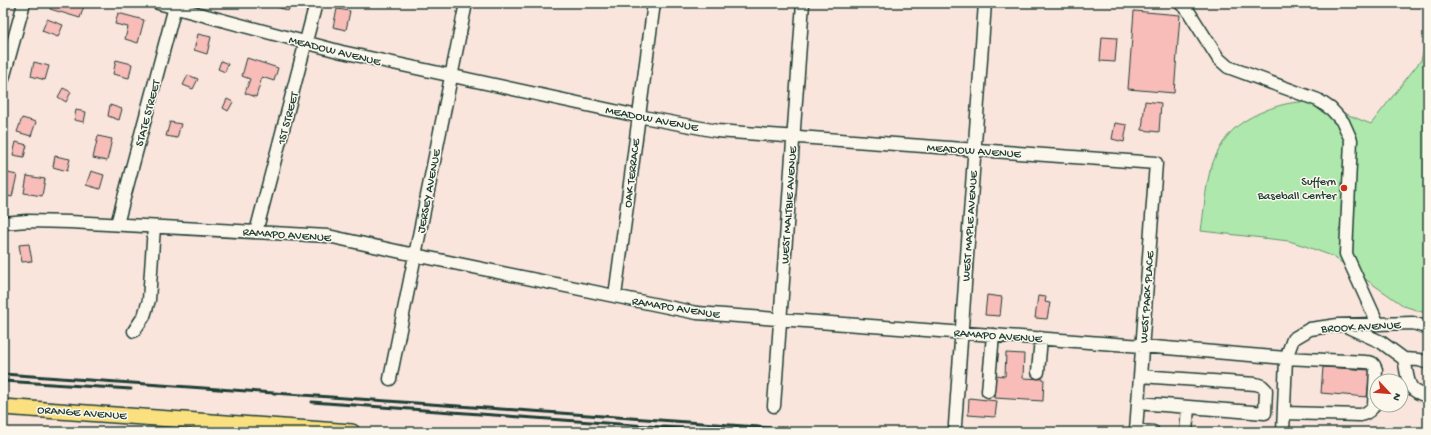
<svg xmlns="http://www.w3.org/2000/svg" width="1431" height="435" font-family="'Gochi Hand',sans-serif">
	<style>
		.green { fill: #aee8ac; stroke: #669270 }
		.building { fill: #f8bcb9; stroke: #1f3d34 }
		.lines { fill: none; stroke-linecap: round; stroke-linejoin: round }
		.minor-casing { stroke: #1f3d34; stroke-width: 15 }
		.major-casing { stroke: #1f3d34; stroke-width: 18 }
		.minor { stroke: #fbf7ec; stroke-width: 12 }
		.major { stroke: #fbe080; stroke-width: 15 }
		.rail { stroke: #1f3d34; stroke-width: 3 }
		.poi-dot { fill: #c8321e; stroke: #fbf7ec; stroke-width: 1.5 }
		.labels { text-anchor: middle; stroke-width: 3; stroke-linejoin: round; paint-order: stroke }
		.street-label { font-size: 12px; fill: #1f3d34; stroke: #fbf7ec }
		.poi-label { font-size: 12px; fill: #1f3d34; stroke: #fbf7ec; text-anchor: end }
	</style>
	<rect width="100%" height="100%" fill="#fae5dd"/>
	<filter id="ink" filterUnits="userSpaceOnUse"><feTurbulence type="fractalNoise" baseFrequency=".025" numOctaves="2"/><feDisplacementMap in="SourceGraphic" scale="8" xChannelSelector="R" yChannelSelector="G"/><feConvolveMatrix kernelMatrix="1 2 1 2 8 2 1 2 1" color-interpolation-filters="sRGB"/></filter>
	<g filter="url(#ink)">
		<path class="green" d="M 1428,35 L 1428,314 L 1404,306 L 1332,256 L 1305,246 L 1289,241 L 1201,231 C 1204,212 1205,190 1210,171 C 1214,157 1224,138 1234,129 C 1249,115 1281,102 1302,102 C 1322,102 1352,117 1371,124 L 1421,60 Z"/>
		<path class="building" d="M 51,3 L 85,3 L 80,18 L 50,9 Z
			M 273,3 L 291,3 L 288,11 L 273,5 Z
			M 337,9 L 350,11 L 346,30 L 333,27 Z
			M 1134,11 L 1180,15 L 1174,93 L 1128,89 Z
			M 118,13 L 144,20 L 138,43 L 125,39 L 128,27 L 115,24 Z
			M 47,19 L 63,25 L 58,37 L 42,31 Z
			M 198,34 L 211,37 L 207,54 L 194,50 Z
			M 1102,37 L 1117,38 L 1115,62 L 1100,61 Z
			M 247,58 L 278,68 L 274,81 L 262,77 L 256,97 L 245,93 L 250,79 L 242,76 Z
			M 116,60 L 132,64 L 129,78 L 113,74 Z
			M 221,61 L 228,64 L 225,72 L 218,69 Z
			M 34,62 L 49,66 L 45,80 L 31,76 Z
			M 188,75 L 198,79 L 193,89 L 183,85 Z
			M 63,88 L 71,92 L 66,102 L 58,97 Z
			M 227,99 L 233,102 L 228,111 L 223,108 Z
			M 1145,101 L 1161,103 L 1159,132 L 1142,130 Z
			M 110,105 L 122,109 L 119,120 L 108,116 Z
			M 76,110 L 86,112 L 84,122 L 74,120 Z
			M 22,118 L 36,122 L 31,136 L 17,132 Z
			M 170,122 L 181,124 L 177,138 L 166,136 Z
			M 1115,123 L 1127,125 L 1124,142 L 1112,139 Z
			M 98,136 L 112,139 L 107,161 L 93,158 Z
			M 16,142 L 27,145 L 24,157 L 13,155 Z
			M 55,156 L 70,159 L 67,171 L 53,167 Z
			M 91,171 L 104,175 L 100,189 L 86,185 Z
			M 3,172 L 17,175 L 12,197 L 3,195 Z
			M 27,176 L 45,179 L 42,196 L 24,193 Z
			M 29,244 L 32,261 L 22,262 L 19,245 Z
			M 987,295 L 1002,297 L 1000,316 L 985,315 Z
			M 1038,296 L 1046,297 L 1045,302 L 1050,303 L 1047,319 L 1035,318 Z
			M 1006,353 L 1024,354 L 1023,378 L 1044,379 L 1043,401 L 994,398 L 995,375 L 1005,376 Z
			M 1323,367 L 1370,370 L 1367,397 L 1321,393 Z
			M 969,398 L 997,401 L 995,417 L 968,415 Z"/>
		<g class="lines">
			<defs>
				<path id="minor" d="M 158,3 L 342,52 L 638,116 L 717,131 L 1156,163 L 1136,430 L 1153,432
					M 1180,3 L 1187,9 L 1218,58 L 1228,67 L 1318,100 L 1331,109 L 1343,122 L 1351,140 L 1346,254 L 1378,324
					M 3,79 L 24,3
					M 3,223 L 27,221 L 70,222 L 328,236 L 415,255 L 697,313 L 1142,346 L 1286,358 L 1366,362 C 1372,362 1374,363 1376,370 L 1374,405 C 1371,411 1367,413 1361,415 L 1284,413
					M 117,224 L 176,3
					M 256,232 L 316,3
					M 615,296 L 654,3
					M 1348,327 L 1381,342 L 1404,359 C 1409,380 1405,391 1428,396
					M 134,331 L 144,316 L 149,300 L 154,227
					M 1404,359 L 1419,360 L 1428,363
					M 1038,372 L 1041,338
					M 390,379 L 466,3
					M 988,391 L 993,335
					M 1138,403 L 1265,413 L 1266,390 L 1262,386 L 1256,384 L 1140,376
					M 774,406 L 803,3
					M 955,425 L 985,3
					M 1186,432 L 1188,408
					M 1283,432 L 1286,358 L 1293,339 L 1310,329 L 1338,325 L 1413,323 L 1428,328"/>
				<path id="major" d="M 3,407 L 352,432"/>
			</defs>
			<use href="#minor" class="minor-casing"/>
			<use href="#major" class="major-casing"/>
			<use href="#minor" class="minor"/>
			<use href="#major" class="major"/>
			<path class="rail" d="M 3,374 L 829,432
				M 3,381 L 131,389
				M 312,402 L 732,432"/>
		</g>
	</g>
	<circle class="poi-dot" cx="1344" cy="188" r="4"/>
	<g class="labels">
		<g class="street-label">
			<text transform="translate(335 50) rotate(14)" y="4">MEADOW AVENUE</text>
			<text transform="translate(147 113) rotate(-75)" y="4">STATE STREET</text>
			<text transform="translate(287 118) rotate(-75)" y="4">1ST STREET</text>
			<text transform="translate(652 118) rotate(11)" y="4">MEADOW AVENUE</text>
			<text transform="translate(974 150) rotate(4)" y="4">MEADOW AVENUE</text>
			<text transform="translate(631 173) rotate(-83)" y="4">OAK TERRACE</text>
			<text transform="translate(428 191) rotate(-79)" y="4">JERSEY AVENUE</text>
			<text transform="translate(788 205) rotate(-86)" y="4">WEST MALTBIE AVENUE</text>
			<text transform="translate(969 226) rotate(-86)" y="4">WEST MAPLE AVENUE</text>
			<text transform="translate(287 234) rotate(4)" y="4">RAMAPO AVENUE</text>
			<text transform="translate(1146 297) rotate(-86)" y="4">WEST PARK PLACE</text>
			<text transform="translate(676 307) rotate(9)" y="4">RAMAPO AVENUE</text>
			<text transform="translate(1361 326) rotate(-3)" y="4">BROOK AVENUE</text>
			<text transform="translate(998 335) rotate(4)" y="4">RAMAPO AVENUE</text>
			<text transform="translate(82 412) rotate(4)" y="4">ORANGE AVENUE</text>
		</g>
		<g class="poi-label">
			<text x="1336" y="185">Suffern<tspan x="1336" dy="14">Baseball Center</tspan></text>
		</g>
	</g>
	<rect width="1431" height="435" fill="none" stroke="#fbf7ec" stroke-width="16"/>
	<rect x="8" y="8" width="1415" height="419" fill="none" stroke="#1f3d34" stroke-width="1.5" filter="url(#ink)"/>
	<g transform="translate(1389 393) rotate(116)"><circle r="19" fill="#fbf7ec" stroke="#a3ada2"/>
	<path d="M0-3L7 15L0 10L-7 15Z" fill="#c8321e"/>
	<text y="-6" font-size="11" font-weight="bold" text-anchor="middle" fill="#1f3d34">N</text>
	</g>
</svg>
